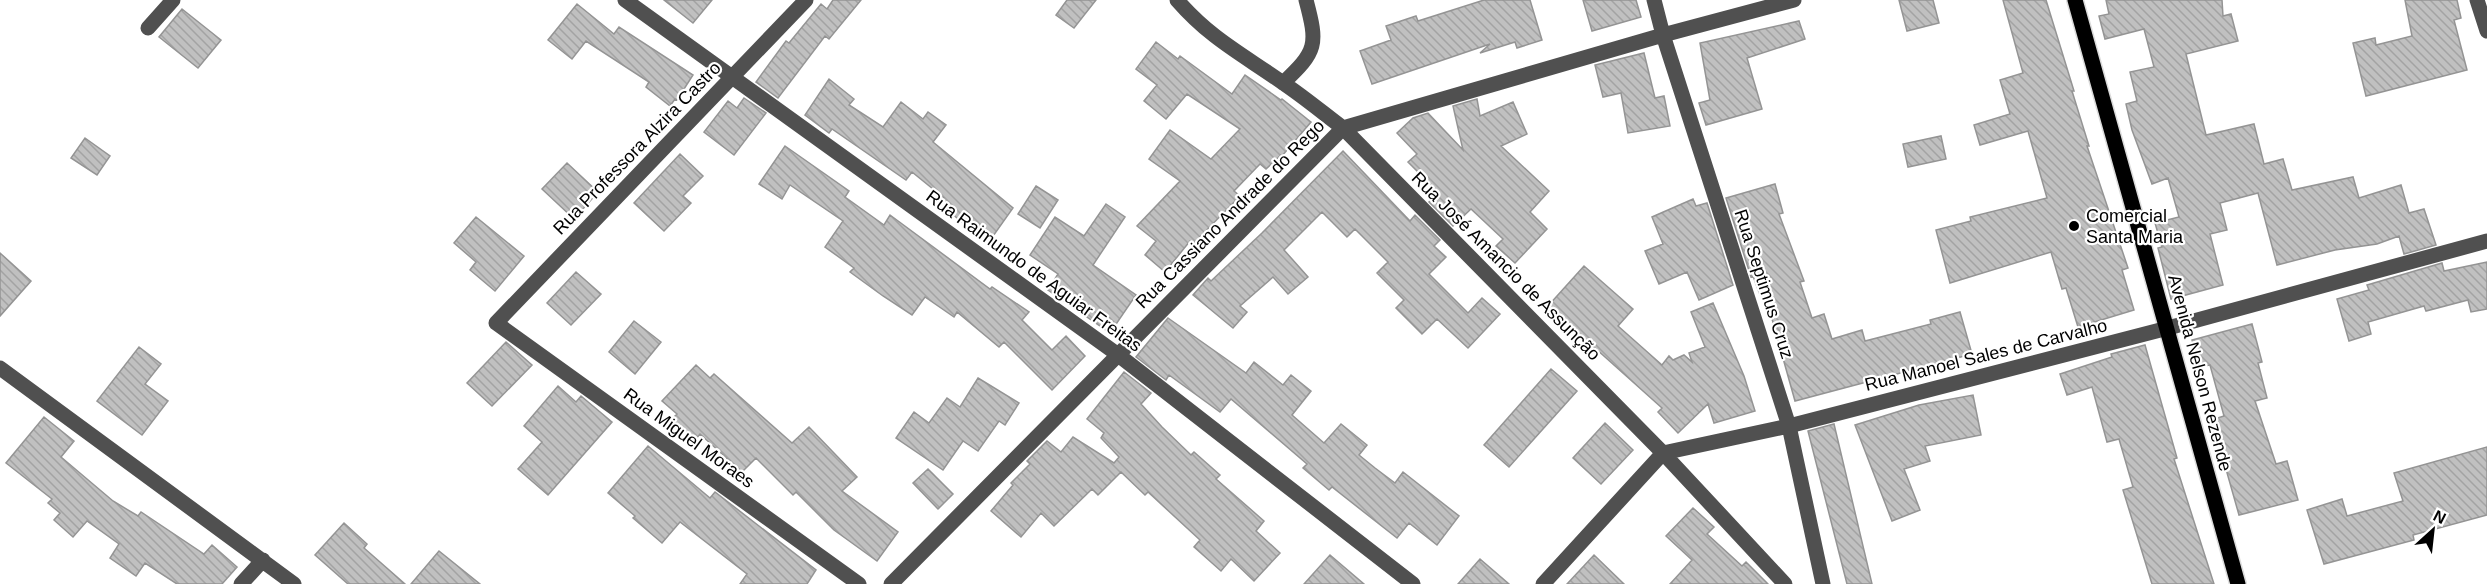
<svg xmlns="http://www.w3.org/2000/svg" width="2487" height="584" font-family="Arial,sans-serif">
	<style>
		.building { fill: url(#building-back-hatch); stroke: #949494; stroke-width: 1.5 }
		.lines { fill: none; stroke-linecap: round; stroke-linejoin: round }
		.major-casing { stroke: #dbdbdb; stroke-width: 18 }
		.minor { stroke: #505050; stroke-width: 15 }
		.major { stroke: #000; stroke-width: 15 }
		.poi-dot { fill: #000; stroke: #fff; stroke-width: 2 }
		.labels { text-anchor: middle; stroke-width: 4.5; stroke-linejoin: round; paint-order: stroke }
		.street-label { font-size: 18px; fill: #000; stroke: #fff }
		.poi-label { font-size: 18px; fill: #000; stroke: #fff; text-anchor: start }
	</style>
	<defs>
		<pattern id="building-back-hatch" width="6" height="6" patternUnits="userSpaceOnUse" patternTransform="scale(1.5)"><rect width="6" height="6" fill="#c0c0c0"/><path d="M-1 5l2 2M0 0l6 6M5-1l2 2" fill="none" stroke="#a3a3a3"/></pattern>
	</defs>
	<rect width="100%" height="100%" fill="#fff"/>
	<path class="building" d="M 664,0 L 712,0 L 693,23 Z
		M 833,0 L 861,0 L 829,39 L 825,36 L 778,98 L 756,82 L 786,41 L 789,43 L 821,4 L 827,9 Z
		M 1067,0 L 1096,0 L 1074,28 L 1056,15 Z
		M 1484,0 L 1530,0 L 1542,40 L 1517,48 L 1515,42 L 1480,53 L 1490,44 L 1372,84 L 1360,51 L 1391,40 L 1386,26 L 1416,16 L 1418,21 Z
		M 1583,0 L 1636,0 L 1641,17 L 1592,31 Z
		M 1899,0 L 1933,0 L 1939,23 L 1907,31 Z
		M 2003,0 L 2046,0 L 2074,91 L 2072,91 L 2089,146 L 2087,146 L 2128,268 L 2122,270 L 2134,310 L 2078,327 L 2066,288 L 2062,289 L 2051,252 L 1950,283 L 1936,230 L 1971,221 L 1970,217 L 2047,198 L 2028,131 L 1980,145 L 1974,125 L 2010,114 L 2000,80 L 2023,73 Z
		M 2106,0 L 2222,0 L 2223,16 L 2231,14 L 2238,41 L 2186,54 L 2206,135 L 2254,124 L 2264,164 L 2283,159 L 2292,190 L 2353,177 L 2359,198 L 2401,185 L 2409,213 L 2424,209 L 2436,245 L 2404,254 L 2399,236 L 2377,244 L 2335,250 L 2277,265 L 2258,193 L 2220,203 L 2227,230 L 2210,234 L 2223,285 L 2171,299 L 2158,248 L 2162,247 L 2155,223 L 2179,217 L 2168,178 L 2152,184 L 2132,130 L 2126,104 L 2137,101 L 2130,72 L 2154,67 L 2144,29 L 2105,39 L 2099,16 L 2109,14 Z
		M 2405,0 L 2457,0 L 2461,18 L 2454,20 L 2467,70 L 2366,96 L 2353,43 L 2375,38 L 2376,45 L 2412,36 Z
		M 577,4 L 614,34 L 619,27 L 693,75 L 677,100 L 675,99 L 670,106 L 646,87 L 649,82 L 586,41 L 572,59 L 548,40 Z
		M 182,9 L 221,40 L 198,68 L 159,37 Z
		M 1799,21 L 1805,39 L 1747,58 L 1762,109 L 1706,125 L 1699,103 L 1710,100 L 1700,43 Z
		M 1156,42 L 1178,59 L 1180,56 L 1232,94 L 1245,75 L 1281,100 L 1282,99 L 1311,122 L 1282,156 L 1281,155 L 1266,169 L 1260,164 L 1234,191 L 1240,196 L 1193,244 L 1190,241 L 1165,272 L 1145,255 L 1156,241 L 1137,226 L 1180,181 L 1149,159 L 1170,130 L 1211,159 L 1240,129 L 1187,94 L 1166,119 L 1144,101 L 1157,85 L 1136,69 Z
		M 1644,53 L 1655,98 L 1664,96 L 1670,126 L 1628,133 L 1621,93 L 1603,97 L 1595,65 Z
		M 829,79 L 854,99 L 849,105 L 883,127 L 901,102 L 923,119 L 928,112 L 946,125 L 933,142 L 1013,208 L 991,239 L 965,221 L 963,223 L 939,203 L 944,198 L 912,172 L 906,180 L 832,129 L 829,133 L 805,115 Z
		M 744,98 L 766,113 L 734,155 L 704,132 L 728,101 L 737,108 Z
		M 1477,99 L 1480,116 L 1513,102 L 1527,134 L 1501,146 L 1549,191 L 1530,212 L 1547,229 L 1515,263 L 1496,246 L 1503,239 L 1471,209 L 1453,226 L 1429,202 L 1438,192 L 1408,162 L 1417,154 L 1397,133 L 1413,118 L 1428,113 L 1463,150 L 1453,106 Z
		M 1941,136 L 1946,159 L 1908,167 L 1903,144 Z
		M 85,138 L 110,156 L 97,175 L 71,158 Z
		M 785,146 L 849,191 L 845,197 L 884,225 L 890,215 L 990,289 L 992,287 L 1029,312 L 1022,320 L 1052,350 L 1066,336 L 1085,356 L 1052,390 L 1004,342 L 999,347 L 957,312 L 954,317 L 925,297 L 912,315 L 883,296 L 850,272 L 854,268 L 825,247 L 843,221 L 790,185 L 782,199 L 759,184 Z
		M 1343,151 L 1410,221 L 1415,215 L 1440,240 L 1434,246 L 1446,257 L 1429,274 L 1468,313 L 1482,298 L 1500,314 L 1468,348 L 1437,319 L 1422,334 L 1396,308 L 1404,300 L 1377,273 L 1388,262 L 1355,229 L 1347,237 L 1322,212 L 1284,250 L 1308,277 L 1288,294 L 1273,277 L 1240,306 L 1247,312 L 1233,328 L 1193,295 L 1208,278 L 1211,281 L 1262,233 Z
		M 680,154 L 703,176 L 683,196 L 691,203 L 664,231 L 634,203 Z
		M 567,163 L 598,192 L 574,219 L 542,189 Z
		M 1775,184 L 1783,213 L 1779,214 L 1804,281 L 1800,282 L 1812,318 L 1824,314 L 1832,339 L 1862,330 L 1865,341 L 1931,324 L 1930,320 L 1960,312 L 1972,354 L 1795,401 L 1765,294 L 1760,295 L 1753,276 L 1751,277 L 1726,198 Z
		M 1036,186 L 1058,200 L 1040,228 L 1018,214 Z
		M 1693,199 L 1696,206 L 1707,203 L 1733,285 L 1699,300 L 1687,272 L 1659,284 L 1645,251 L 1663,244 L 1652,217 Z
		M 1106,204 L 1125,217 L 1093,265 L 1136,295 L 1110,333 L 1048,290 L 1058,274 L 1030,255 L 1055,217 L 1084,236 Z
		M 476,217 L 524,256 L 495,291 L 470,270 L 476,262 L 454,243 Z
		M 0,253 L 31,281 L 0,316 Z
		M 2487,262 L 2487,309 L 2471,312 L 2468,300 L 2426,311 L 2424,306 L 2368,322 L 2371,334 L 2349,341 L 2337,299 L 2369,290 L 2367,285 L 2442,263 L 2444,271 Z
		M 1584,266 L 1633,309 L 1618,326 L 1662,365 L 1669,356 L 1673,360 L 1684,355 L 1692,362 L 1689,353 L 1705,347 L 1691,312 L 1713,303 L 1744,376 L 1755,411 L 1714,423 L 1708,404 L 1678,433 L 1658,412 L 1662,408 L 1548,306 Z
		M 576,272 L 601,294 L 571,325 L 547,303 Z
		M 1168,318 L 1246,373 L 1254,362 L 1283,385 L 1291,375 L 1311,391 L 1292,415 L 1324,443 L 1341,424 L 1367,445 L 1359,455 L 1375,468 L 1395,483 L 1403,472 L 1459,516 L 1437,545 L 1409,523 L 1397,538 L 1332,487 L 1329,490 L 1303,468 L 1307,464 L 1231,399 L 1220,412 L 1169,375 L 1166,380 L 1136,357 Z
		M 634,321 L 661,342 L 635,374 L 609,352 Z
		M 2252,324 L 2262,362 L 2258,363 L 2267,398 L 2255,401 L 2276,464 L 2287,461 L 2298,500 L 2239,515 L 2220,448 L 2217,449 L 2208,421 L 2224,416 L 2210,365 L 2199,367 L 2192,340 Z
		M 506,342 L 532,365 L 492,406 L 467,383 Z
		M 2145,345 L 2177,458 L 2174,459 L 2214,584 L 2152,584 L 2123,490 L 2133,487 L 2119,439 L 2107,442 L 2092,387 L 2067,395 L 2060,374 L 2112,357 L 2111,354 Z
		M 139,347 L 161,364 L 145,384 L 168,401 L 142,435 L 97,401 Z
		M 696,365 L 710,378 L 714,374 L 792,443 L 809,427 L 857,477 L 842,491 L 898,532 L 877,561 L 834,530 L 796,492 L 793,495 L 756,458 L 742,472 L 700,434 L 695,440 L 672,419 L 677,414 L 662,401 Z
		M 1551,369 L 1577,391 L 1509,467 L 1484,445 Z
		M 1124,372 L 1151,393 L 1141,404 L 1162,427 L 1191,455 L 1194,452 L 1220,475 L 1216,479 L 1264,521 L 1256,531 L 1280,553 L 1254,581 L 1231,559 L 1221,571 L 1194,547 L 1200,540 L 1148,492 L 1145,495 L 1121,472 L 1098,495 L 1092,489 L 1054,526 L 1041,513 L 1021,537 L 991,511 L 1013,485 L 1011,483 L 1030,464 L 1027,461 L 1047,441 L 1061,452 L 1073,437 L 1114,463 L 1119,457 L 1101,438 L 1104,433 L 1087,419 Z
		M 978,378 L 1019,403 L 1005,425 L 999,421 L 978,451 L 963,441 L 943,470 L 896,438 L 914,412 L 929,423 L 947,398 L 960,407 Z
		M 558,386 L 576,402 L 581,396 L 612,422 L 548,495 L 518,469 L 542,442 L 524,426 Z
		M 1973,395 L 1981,435 L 1925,446 L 1930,461 L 1904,469 L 1920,510 L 1892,521 L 1855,425 L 1919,405 Z
		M 44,417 L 74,441 L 61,457 L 113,501 L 138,516 L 141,512 L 204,554 L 212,545 L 237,567 L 222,584 L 177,584 L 145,563 L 136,576 L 110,558 L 119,544 L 87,521 L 73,537 L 54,520 L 60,513 L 48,503 L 52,499 L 6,463 Z
		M 1605,423 L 1633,450 L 1601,484 L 1573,458 Z
		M 1834,424 L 1872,584 L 1847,584 L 1808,431 Z
		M 648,446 L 710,498 L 715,492 L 816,570 L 807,584 L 740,584 L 747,574 L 680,522 L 662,543 L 633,518 L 635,516 L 608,493 Z
		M 2487,447 L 2487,515 L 2413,535 L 2414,540 L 2324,564 L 2307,510 L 2342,499 L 2347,516 L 2403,501 L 2394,473 Z
		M 928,469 L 953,494 L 938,509 L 913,483 Z
		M 1693,508 L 1714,527 L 1707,534 L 1742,566 L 1746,562 L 1768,584 L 1670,584 L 1692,560 L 1666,536 Z
		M 344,523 L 367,544 L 364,548 L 405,584 L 348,584 L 315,555 Z
		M 439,551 L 480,584 L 411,584 Z
		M 1330,555 L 1364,584 L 1304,584 Z
		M 1594,555 L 1624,584 L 1567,584 Z
		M 1480,559 L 1509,584 L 1458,584 Z"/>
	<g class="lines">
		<defs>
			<path id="major" d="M 2075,0 L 2238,584"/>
		</defs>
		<use href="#major" class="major-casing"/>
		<path class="minor" d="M 625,0 L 1117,354 L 1413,584
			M 806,0 L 496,323 L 859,584
			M 1177,0 C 1211,39 1242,54 1283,83 C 1304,97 1323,113 1343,128 L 1663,453 L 1785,584
			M 1654,0 L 1663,35 L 1789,426 L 1823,584
			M 2477,0 L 2487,31
			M 148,28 L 173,0
			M 1283,83 C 1317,51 1318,45 1306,0
			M 0,368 L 294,584
			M 241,584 L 263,560
			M 891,584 L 1343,128 L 1663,35 L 1794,0
			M 1543,584 L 1663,453 L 1789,426 L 2168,328 L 2487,241"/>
		<use href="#major" class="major"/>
	</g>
	<circle class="poi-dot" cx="2074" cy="226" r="6"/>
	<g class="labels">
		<g class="street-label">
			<text transform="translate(637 148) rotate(-46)" y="6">Rua Professora Alzira Castro</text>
			<text transform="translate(1230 214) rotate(-45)" y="6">Rua Cassiano Andrade do Rego</text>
			<text transform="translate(1506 266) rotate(45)" y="6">Rua José Amancio de Assunção</text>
			<text transform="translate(1034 271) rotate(36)" y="6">Rua Raimundo de Aguiar Freitas</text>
			<text transform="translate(1764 284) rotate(72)" y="6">Rua Septimus Cruz</text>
			<text transform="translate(1986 355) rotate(-14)" y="6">Rua Manoel Sales de Carvalho</text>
			<text transform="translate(2200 373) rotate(75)" y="6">Avenida Nelson Rezende</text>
			<text transform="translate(689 438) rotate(36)" y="6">Rua Miguel Moraes</text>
		</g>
		<g class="poi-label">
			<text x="2086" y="222">Comercial<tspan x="2086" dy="21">Santa Maria</tspan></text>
		</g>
	</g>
	<g transform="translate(2433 530) rotate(27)" stroke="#ffffff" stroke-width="4.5" paint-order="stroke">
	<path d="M0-4.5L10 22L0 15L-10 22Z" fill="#000000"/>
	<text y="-9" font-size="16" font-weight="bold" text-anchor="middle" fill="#000000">N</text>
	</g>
</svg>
